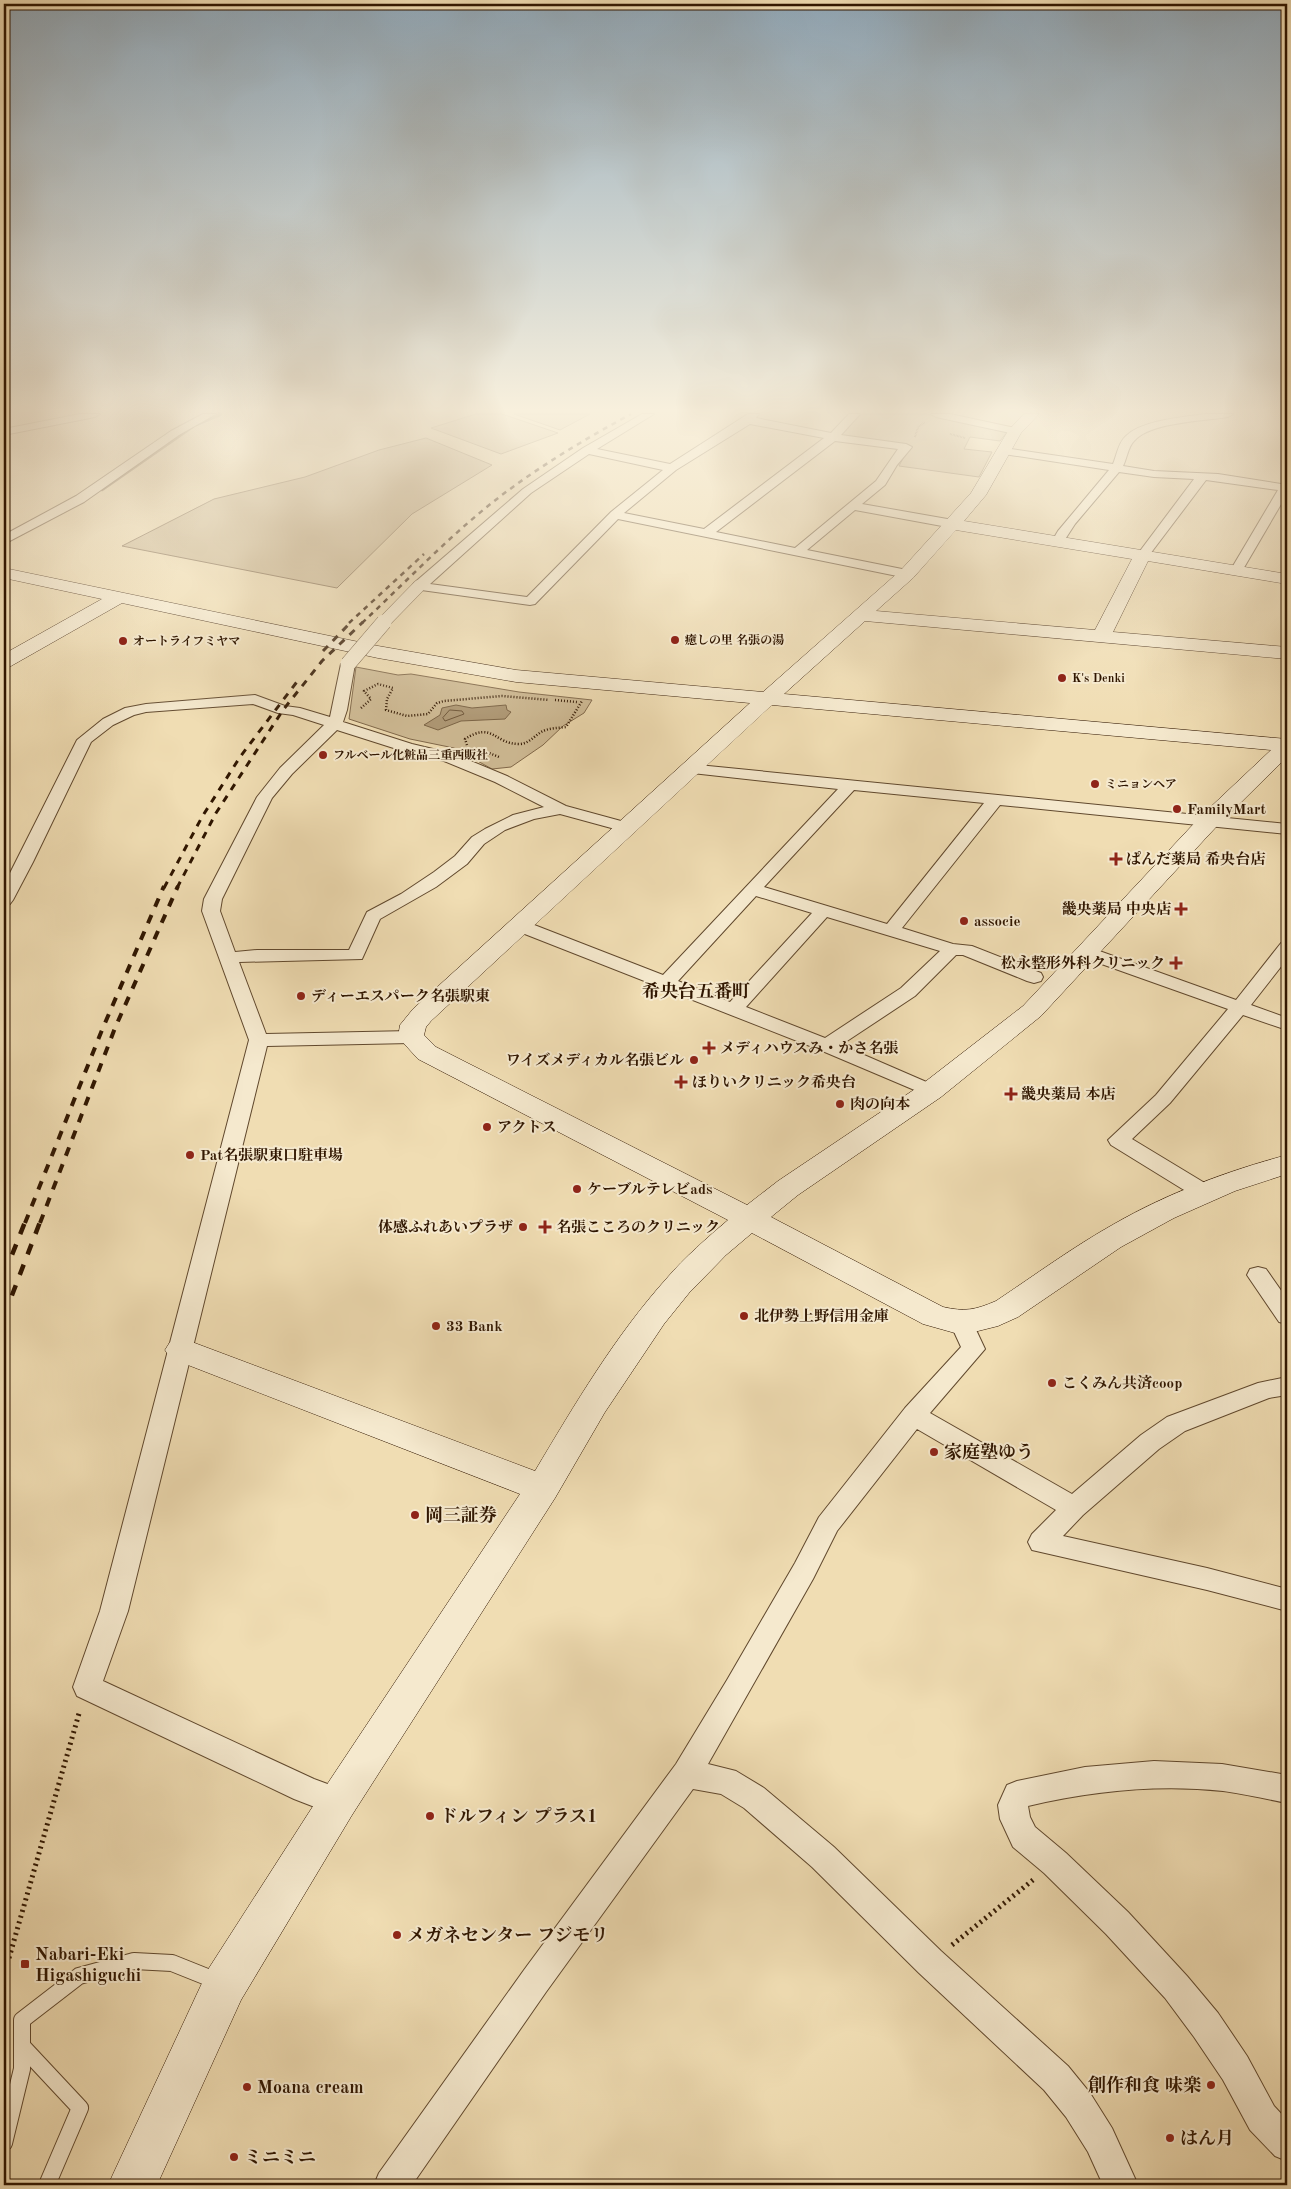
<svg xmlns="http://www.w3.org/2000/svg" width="1291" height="2189" font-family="'Old Standard TT','Noto Serif JP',serif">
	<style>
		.green { fill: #cfbb95; stroke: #80684a }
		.water { fill: #af9976; stroke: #7c6547 }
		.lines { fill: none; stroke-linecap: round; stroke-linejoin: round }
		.shore { stroke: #70583b; stroke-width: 1 }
		.stream { stroke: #7c6547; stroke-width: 4.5 }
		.lane-casing { stroke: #60482d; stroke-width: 18 }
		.street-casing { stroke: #60482d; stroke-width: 2 }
		.secondary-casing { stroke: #301600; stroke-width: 1 }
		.path-far2 { stroke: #301600; stroke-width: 2; stroke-dasharray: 0.5 1; stroke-linecap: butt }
		.path-far1 { stroke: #301600; stroke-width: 2.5; stroke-dasharray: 1 2; stroke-linecap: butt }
		.path { stroke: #301600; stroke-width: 5; stroke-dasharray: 2 4; stroke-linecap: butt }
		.lane { stroke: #f5e9ce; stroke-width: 16 }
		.street { fill: #f5e9ce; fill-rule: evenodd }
		.secondary { fill: #f5e9ce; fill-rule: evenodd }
		.rail-far3 { stroke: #301600; stroke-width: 2.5; stroke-dasharray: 5 5; stroke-linecap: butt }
		.rail-far2 { stroke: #301600; stroke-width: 3; stroke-dasharray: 7 7; stroke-linecap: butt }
		.rail-far1 { stroke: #301600; stroke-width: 4; stroke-dasharray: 9 9; stroke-linecap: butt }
		.rail { stroke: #301600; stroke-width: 4.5; stroke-dasharray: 11 11; stroke-linecap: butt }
		.street-bridge-far1-casing { stroke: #60482d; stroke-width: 13; stroke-linecap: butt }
		.street-bridge-casing { stroke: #60482d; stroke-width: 16; stroke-linecap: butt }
		.street-bridge-far1 { stroke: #f5e9ce; stroke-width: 12 }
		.street-bridge { stroke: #f5e9ce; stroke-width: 15 }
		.poi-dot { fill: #8f2418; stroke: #f5e9ce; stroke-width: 2 }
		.labels { text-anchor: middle; stroke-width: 4; stroke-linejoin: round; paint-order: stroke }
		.far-poi-label { font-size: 12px; font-weight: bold; fill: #301600; stroke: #f5e9ce; text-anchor: start }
		.poi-label { font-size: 15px; font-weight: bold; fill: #301600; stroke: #f5e9ce; text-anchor: start }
		.quarter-label { font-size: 18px; font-weight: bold; fill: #301600; stroke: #f5e9ce }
		.near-poi-label { font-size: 18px; font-weight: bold; fill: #301600; stroke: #f5e9ce; text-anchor: start }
	</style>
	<rect width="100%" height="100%" fill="#f0ddb3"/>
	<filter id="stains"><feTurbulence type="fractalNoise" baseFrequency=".004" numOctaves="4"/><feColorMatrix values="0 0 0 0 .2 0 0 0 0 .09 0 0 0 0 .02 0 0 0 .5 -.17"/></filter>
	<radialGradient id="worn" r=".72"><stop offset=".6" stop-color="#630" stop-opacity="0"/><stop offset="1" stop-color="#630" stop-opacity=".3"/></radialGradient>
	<path class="green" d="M 476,414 L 502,414 L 558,433 L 501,454 L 431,428 Z
		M 514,414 L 590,414 L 560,430 Z
		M 862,414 L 926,414 L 1008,431 L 1000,441 L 970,437 L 964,449 L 992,452 L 979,477 L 899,466 L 909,447 L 838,436 Z
		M 426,438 L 492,465 L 412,514 L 337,588 L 122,546 L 214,499 L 305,477 L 379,450 Z
		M 356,667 L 398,675 L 411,674 L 519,692 L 592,700 L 584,713 L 563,726 L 543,745 L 511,767 L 492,769 L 454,748 L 410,739 L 349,719 Z"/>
	<path class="water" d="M 456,705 L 472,708 L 506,705 L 507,710 L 511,712 L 505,719 L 461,721 L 438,730 L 424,725 L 440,715 L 442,708 Z"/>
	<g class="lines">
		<path class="shore" d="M 450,710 L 462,711 L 464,714 L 445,721 L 443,718 Z"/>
		<path class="stream" d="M 102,489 L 194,425 L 220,414"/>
		<defs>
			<path id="lane" d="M 22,2046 L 80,2108 L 47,2185
				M 4,2143 L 22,2069 L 22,2020 L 79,1976 L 134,1961 L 172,1963 L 217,1981"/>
			<path id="street" d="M 80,414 L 100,414 L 95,417 L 4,435 L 4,429 Z
				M 203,414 L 216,414 L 179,435 L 84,502 L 4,544 L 4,535 L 76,496 L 171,431 Z
				M 642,414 L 654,414 L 597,449 L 670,464 L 748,414 L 759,414 L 756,418 L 831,433 L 849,414 L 860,414 L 841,435 L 906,444 L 912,447 L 897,465 L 885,485 L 862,504 L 953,520 L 959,524 L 953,528 L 855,510 L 807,550 L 912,571 L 913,574 L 907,578 L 618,519 L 535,604 L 530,605 L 414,589 L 412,586 L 414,583 L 523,489 L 583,448 ZM 750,424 L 824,438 L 704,529 L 624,513 L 676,470 ZM 835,441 L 898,449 L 876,481 L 795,548 L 716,532 ZM 589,454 L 663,470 L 611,512 L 527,597 L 430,584 L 531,493 Z
				M 931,414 L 950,414 L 1015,428 L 1020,431 L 1015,434 L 936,417 Z
				M 1206,414 L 1233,414 L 1228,417 C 1204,421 1150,422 1134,441 C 1128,447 1127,458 1123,466 L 1154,471 L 1218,474 L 1281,484 L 1287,481 L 1287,494 L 1242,571 L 1236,575 L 1230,571 L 1278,490 L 1206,480 L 1147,558 L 1143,559 L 1137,555 L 1194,479 L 1154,477 L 1119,472 L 1075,524 L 1062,544 L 1058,545 L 1052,541 L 1058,531 L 1109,470 L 1004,454 L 998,451 L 1004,448 L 1113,464 C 1117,455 1118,443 1126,436 C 1142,420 1184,417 1206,414 Z
				M 348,660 L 355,664 L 347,710 L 343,722 L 412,744 L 454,754 L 507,776 L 566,806 L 632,824 L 634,827 L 632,830 L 626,832 L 560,814 L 534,819 L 505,830 L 484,844 L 467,864 L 436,887 L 380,919 L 362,959 L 239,962 L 266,1034 L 411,1031 L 418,1033 L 421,1037 L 418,1041 L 411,1043 L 267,1046 L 128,1611 L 103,1681 L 314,1779 L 349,1792 L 353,1802 L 349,1812 L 338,1816 L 294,1799 L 77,1696 L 73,1687 L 100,1611 L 249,1040 L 202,911 L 204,899 L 257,797 L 280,768 L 324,725 L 293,715 L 278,713 L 253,704 L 146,712 L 134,715 L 113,725 L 91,742 L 33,862 L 13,900 L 10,904 L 4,905 L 4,885 L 77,740 L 103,719 L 125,708 L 146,704 L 255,695 L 285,706 L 300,708 L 330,717 L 341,664 ZM 337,730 L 403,751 L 444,761 L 495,782 L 544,807 L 513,815 L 485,829 L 472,837 L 455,856 L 434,872 L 401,894 L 367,912 L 349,950 L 257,950 L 235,952 L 220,911 L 222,899 L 272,798 L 292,774 Z
				M 688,764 L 1287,824 L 1287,834 L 1000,805 L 902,928 L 953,944 L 972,946 L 1041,973 L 1043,977 L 1041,981 L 1034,983 L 1027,981 L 963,955 L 956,955 L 915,996 L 841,1045 L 938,1087 L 941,1091 L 938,1095 L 931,1097 L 820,1050 L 512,929 L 509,925 L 512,921 L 518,920 L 524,921 L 663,975 L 838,789 L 683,772 L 680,769 L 683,766 ZM 854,790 L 984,803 L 887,924 L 764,887 ZM 756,896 L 812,913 L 730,1002 L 678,981 ZM 827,917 L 940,951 L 901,988 L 825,1038 L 746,1007 Z
				M 1287,942 L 1287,959 L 1251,1005 L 1287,1018 L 1287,1030 L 1243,1015 L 1170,1103 L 1132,1139 L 1213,1188 L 1216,1193 L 1213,1198 L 1205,1200 L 1197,1198 L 1111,1145 L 1108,1140 L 1156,1095 L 1228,1009 L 1079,956 L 1076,952 L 1079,948 L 1085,947 L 1091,948 L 1236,1000 L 1281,943 Z
				M 1258,1267 L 1266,1269 L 1287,1299 L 1287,1324 L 1279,1322 L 1247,1275 L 1250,1269 Z
				M 962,1315 L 970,1317 L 985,1349 L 930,1413 L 1072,1494 L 1141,1435 L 1167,1417 L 1258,1383 L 1287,1377 L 1287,1395 L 1269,1398 L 1185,1431 L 1159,1449 L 1083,1515 L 1063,1536 L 1207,1568 L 1287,1589 L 1287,1611 L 1207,1590 L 1032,1550 L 1028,1542 L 1032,1534 L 1056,1510 L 917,1429 L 837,1531 L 813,1579 L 708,1764 L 736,1771 L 764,1788 L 834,1847 L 941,1951 L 1068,2066 L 1090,2093 L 1112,2128 L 1138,2185 L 1103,2185 L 1088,2152 L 1066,2117 L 1044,2090 L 919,1973 L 812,1867 L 744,1808 L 721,1794 L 693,1789 L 546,1992 L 412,2185 L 374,2185 L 379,2173 L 524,1970 L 676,1764 L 727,1680 L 795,1563 L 819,1517 L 905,1408 L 961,1347 L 950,1323 L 954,1317 Z
				M 1154,1761 L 1222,1764 L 1287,1775 L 1287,1803 C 1266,1799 1245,1794 1223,1791 C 1157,1784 1092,1791 1028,1806 L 1030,1817 L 1035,1827 L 1066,1853 L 1128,1912 L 1187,1976 L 1218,2013 L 1247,2056 L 1274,2106 L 1287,2120 L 1287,2161 L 1275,2156 L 1250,2130 L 1223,2080 L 1194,2037 L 1165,1998 L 1106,1934 L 1044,1873 L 1013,1847 L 1000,1819 L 998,1805 L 1007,1785 L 1017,1781 L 1085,1767 Z"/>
			<path id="secondary" d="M 1024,414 L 1039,414 L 1021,433 L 986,495 L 964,521 L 1287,574 L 1287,584 L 1148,561 L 1113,632 L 1287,647 L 1287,659 L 865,621 L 784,694 L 1287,739 L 1287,757 L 1217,826 L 1041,1016 L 941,1097 L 798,1195 L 771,1217 L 943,1307 C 965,1312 975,1310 996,1301 C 1035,1275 1073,1247 1114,1224 C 1168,1193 1227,1171 1287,1155 L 1287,1174 L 1235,1191 L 1174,1218 L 1121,1247 L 1018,1317 L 998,1326 L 962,1335 L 923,1324 L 752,1233 L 726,1255 L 689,1293 L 664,1324 L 605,1412 L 555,1498 L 352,1815 L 241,2000 L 157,2185 L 108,2185 L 209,1968 L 324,1789 L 520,1494 L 170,1358 L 165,1350 L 170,1342 L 181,1338 L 192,1342 L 535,1471 C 575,1404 615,1336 667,1278 C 685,1257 707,1238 728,1220 L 418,1059 L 398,1037 L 400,1025 L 413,1009 L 750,703 L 516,682 L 378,658 L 122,603 L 11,666 L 4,668 L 4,654 L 102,599 L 4,578 L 4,568 L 378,646 L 516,670 L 763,692 L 901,570 L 971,493 L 1008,431 ZM 956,530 L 1132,559 L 1095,630 L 876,611 L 913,578 ZM 772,705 L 1271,750 L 1201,816 L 1023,1006 L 921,1085 L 778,1181 L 747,1205 L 436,1047 L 424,1035 L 426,1027 L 431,1021 Z"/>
		</defs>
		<use href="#lane" class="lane-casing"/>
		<use href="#street" class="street-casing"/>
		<use href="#secondary" class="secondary-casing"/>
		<path class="path-far2" d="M 950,434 L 965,438
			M 915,437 L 918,427 L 925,422"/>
		<path class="path-far1" d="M 555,700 L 577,702
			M 361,708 L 371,699 L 364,691 L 378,684 L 393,688 L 387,699 L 386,710 L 407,716 L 428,714 L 437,703 L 444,701 L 502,696 L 549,700
			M 467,745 L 465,739 C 493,721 494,744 519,744 C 529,744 535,735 543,731 C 550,728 558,728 566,727 L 582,701
			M 484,751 L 499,757"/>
		<path class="path" d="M 952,1945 L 1033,1880
			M 9,1958 L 80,1710"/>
		<use href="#lane" class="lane"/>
		<use href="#street" class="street"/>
		<use href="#secondary" class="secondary"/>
		<path class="rail-far3" d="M 349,623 L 424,554
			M 362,623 C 408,580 452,533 502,495 C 543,464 587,438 631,414"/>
		<path class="rail-far2" d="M 323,651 L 351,622
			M 164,888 L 202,817 L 240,757 L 299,679
			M 177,888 L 216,813 L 283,710 L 322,661 L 363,622"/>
		<path class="rail-far1" d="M 25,1223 L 102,1030 L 164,886
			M 40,1223 L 115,1028 L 178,886"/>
		<path class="rail" d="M 4,1275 L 25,1222
			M 4,1316 L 40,1222"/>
		<defs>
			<path id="street-bridge-far1" d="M 383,623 L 419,586"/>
			<path id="street-bridge" d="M 348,664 L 384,622"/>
		</defs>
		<use href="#street-bridge-far1" class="street-bridge-far1-casing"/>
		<use href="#street-bridge" class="street-bridge-casing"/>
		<use href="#street-bridge-far1" class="street-bridge-far1"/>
		<use href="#street-bridge" class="street-bridge"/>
	</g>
	<linearGradient id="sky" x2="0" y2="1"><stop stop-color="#91a9ba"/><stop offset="0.57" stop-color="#f8f0dd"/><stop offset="1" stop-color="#f8f0dd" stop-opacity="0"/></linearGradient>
	<rect width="1291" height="720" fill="url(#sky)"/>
	<g class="poi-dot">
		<circle cx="675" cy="640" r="5"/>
		<circle cx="123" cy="641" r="5"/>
		<circle cx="1062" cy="678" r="5"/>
		<circle cx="323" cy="755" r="5"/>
		<circle cx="1095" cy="784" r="5"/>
		<circle cx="1177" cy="809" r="5"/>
		<path d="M1113.5 851.5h5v5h5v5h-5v5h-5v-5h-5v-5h5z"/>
		<path d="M1178.5 901.5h5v5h5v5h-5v5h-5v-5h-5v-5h5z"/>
		<circle cx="964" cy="921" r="5"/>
		<path d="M1173.5 955.5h5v5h5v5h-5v5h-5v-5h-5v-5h5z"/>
		<circle cx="301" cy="996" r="5"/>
		<path d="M706.5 1040.5h5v5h5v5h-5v5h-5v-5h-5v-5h5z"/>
		<circle cx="694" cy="1060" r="5"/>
		<path d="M678.5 1074.5h5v5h5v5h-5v5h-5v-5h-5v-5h5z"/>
		<path d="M1008.5 1086.5h5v5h5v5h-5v5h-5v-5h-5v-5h5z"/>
		<circle cx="840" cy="1104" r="5"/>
		<circle cx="487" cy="1127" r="5"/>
		<circle cx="190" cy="1155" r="5"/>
		<circle cx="577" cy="1189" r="5"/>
		<circle cx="523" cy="1227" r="5"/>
		<path d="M542.5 1219.5h5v5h5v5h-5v5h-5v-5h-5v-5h5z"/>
		<circle cx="744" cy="1316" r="5"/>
		<circle cx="436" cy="1326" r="5"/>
		<circle cx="1052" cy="1383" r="5"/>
		<circle cx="934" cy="1452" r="5"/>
		<circle cx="415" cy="1515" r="5"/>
		<circle cx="430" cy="1816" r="5"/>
		<circle cx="397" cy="1935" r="5"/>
		<rect x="20" y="1959" width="10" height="10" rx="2.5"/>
		<circle cx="1211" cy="2085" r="5"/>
		<circle cx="247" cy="2087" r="5"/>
		<circle cx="1170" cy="2138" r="5"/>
		<circle cx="234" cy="2157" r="5"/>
	</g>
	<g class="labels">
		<g class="far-poi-label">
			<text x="685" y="644">癒しの里 名張の湯</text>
			<text x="133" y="645">オートライフミヤマ</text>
			<text x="1072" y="682">K's Denki</text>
			<text x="333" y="759">フルベール化粧品三重西販社</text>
			<text x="1105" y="788">ミニョンヘア</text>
		</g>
		<g class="poi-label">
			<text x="1187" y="814">FamilyMart</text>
			<text x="1126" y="864">ぱんだ薬局 希央台店</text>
			<text x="1171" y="914" text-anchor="end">畿央薬局 中央店</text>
			<text x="974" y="926">associe</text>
			<text x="1165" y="968" text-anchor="end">松永整形外科クリニック</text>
			<text x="311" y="1001">ディーエスパーク名張駅東</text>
			<text x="720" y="1053">メディハウスみ・かさ名張</text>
			<text x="684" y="1065" text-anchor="end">ワイズメディカル名張ビル</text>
			<text x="692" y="1087">ほりいクリニック希央台</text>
			<text x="1021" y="1099">畿央薬局 本店</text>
			<text x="850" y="1109">肉の向本</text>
			<text x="497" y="1132">アクトス</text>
			<text x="200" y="1160">Pat名張駅東口駐車場</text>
			<text x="587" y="1194">ケーブルテレビads</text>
			<text x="513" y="1232" text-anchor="end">体感ふれあいプラザ</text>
			<text x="556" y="1232">名張こころのクリニック</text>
			<text x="754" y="1321">北伊勢上野信用金庫</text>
			<text x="446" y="1331">33 Bank</text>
			<text x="1062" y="1388">こくみん共済coop</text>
		</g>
		<g class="quarter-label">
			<text x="696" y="997">希央台五番町</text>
		</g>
		<g class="near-poi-label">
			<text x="944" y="1458">家庭塾ゆう</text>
			<text x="425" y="1521">岡三証券</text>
			<text x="440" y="1822">ドルフィン プラス1</text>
			<text x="407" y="1941">メガネセンター フジモリ</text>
			<text x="35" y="1960">Nabari-Eki<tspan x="35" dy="21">Higashiguchi</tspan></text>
			<text x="1201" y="2091" text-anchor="end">創作和食 味楽</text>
			<text x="257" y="2093">Moana cream</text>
			<text x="1180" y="2144">はん月</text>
			<text x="244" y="2163">ミニミニ</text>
		</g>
	</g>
	<rect width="1291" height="2189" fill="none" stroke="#f0ddb3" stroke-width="20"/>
	<rect x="5" y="5" width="1281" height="2179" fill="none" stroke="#301600" stroke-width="2.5"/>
	<rect x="10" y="10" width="1271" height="2169" fill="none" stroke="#301600"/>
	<rect width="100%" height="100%" filter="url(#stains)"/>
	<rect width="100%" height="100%" fill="url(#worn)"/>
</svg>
